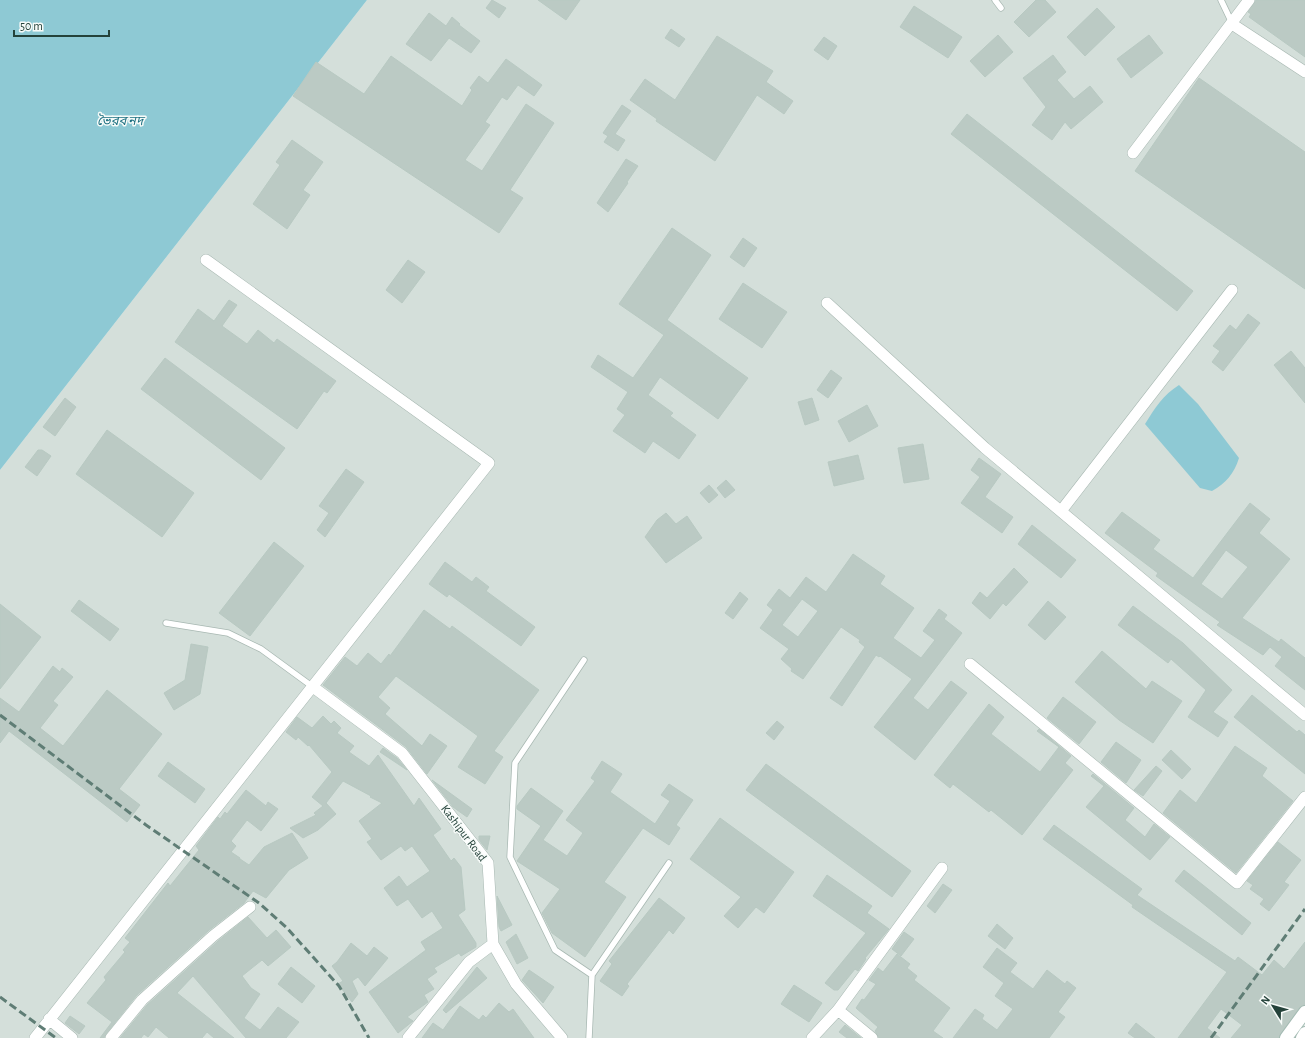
<svg xmlns="http://www.w3.org/2000/svg" width="1305" height="1038" font-family="'Alegreya Sans','Noto Sans Bengali',sans-serif">
	<style>
		.built { fill: #d4dfda }
		.water { fill: #8ec9d4 }
		.building { fill: #bbcac4; stroke: #b8c9c2; fill-rule: evenodd }
		.lines { fill: none; stroke-linecap: round; stroke-linejoin: round }
		.lane-casing { stroke: #a8b8b2; stroke-width: 7 }
		.street-casing { stroke: #a8b8b2; stroke-width: 12 }
		.secondary-casing { stroke: #a4bbb3; stroke-width: 14 }
		.lane { stroke: #fff; stroke-width: 5.5 }
		.street { stroke: #fff; stroke-width: 11 }
		.secondary { stroke: #fff; stroke-width: 12 }
		.rail { stroke: #5f7d75; stroke-width: 3; stroke-dasharray: 8 4; stroke-linecap: butt }
		.labels { text-anchor: middle; stroke-width: 3; stroke-linejoin: round; paint-order: stroke }
		.street-label { font-size: 12px; fill: #24423a; stroke: #f7fbf9 }
		.water-label { font-size: 13px; font-style: italic; fill: #1c6f80; stroke: #f7fbf9 }
	</style>
	<rect width="100%" height="100%" fill="#e6efeb"/>
	<path class="built" d="M 367,0 L 1305,0 L 1305,1012 L 1286,1038 L 0,1038 L 0,470 Z"/>
	<path class="water" d="M 0,0 L 367,0 L 0,470 Z
		M 1179,385 L 1198,404 L 1239,458 C 1234,474 1226,483 1212,491 L 1200,488 L 1145,424 C 1155,408 1163,395 1179,385 Z"/>
	<path class="building" d="M 492,0 L 506,8 L 499,18 L 486,8 Z
		M 538,0 L 580,0 L 566,20 Z
		M 1036,0 L 1045,0 L 1056,12 L 1029,37 L 1014,22 Z
		M 1256,0 L 1305,0 L 1305,57 L 1249,17 L 1251,14 L 1248,12 Z
		M 914,6 L 962,37 L 948,58 L 900,27 Z
		M 1097,8 L 1115,27 L 1085,56 L 1067,37 Z
		M 429,13 L 446,26 L 452,17 L 460,24 L 459,25 L 480,41 L 471,53 L 449,38 L 431,61 L 406,44 Z
		M 671,29 L 685,39 L 679,47 L 665,38 Z
		M 998,35 L 1013,52 L 985,77 L 970,61 Z
		M 1149,35 L 1163,53 L 1131,78 L 1117,59 Z
		M 717,36 L 773,71 L 766,82 L 793,101 L 784,114 L 757,95 L 715,161 L 656,121 L 657,119 L 630,100 L 645,79 L 675,100 Z
		M 824,37 L 837,46 L 828,60 L 814,50 Z
		M 1053,55 L 1066,72 L 1057,80 L 1074,99 L 1090,86 L 1103,102 L 1071,129 L 1065,122 L 1052,140 L 1032,125 L 1046,107 L 1023,78 Z
		M 391,56 L 462,106 L 472,90 L 470,88 L 479,76 L 488,83 L 506,59 L 542,85 L 534,96 L 518,85 L 507,100 L 502,97 L 485,122 L 490,125 L 465,160 L 482,171 L 526,104 L 554,123 L 510,190 L 523,198 L 499,233 L 293,96 L 316,62 L 364,94 Z
		M 1199,78 L 1305,152 L 1305,289 L 1135,171 Z
		M 622,105 L 631,111 L 615,134 L 625,140 L 618,151 L 604,142 L 608,136 L 603,133 Z
		M 967,114 L 1193,291 L 1177,311 L 951,134 Z
		M 292,140 L 323,162 L 303,190 L 310,195 L 287,229 L 253,204 L 280,165 L 276,162 Z
		M 626,159 L 638,166 L 627,182 L 628,183 L 608,212 L 597,203 Z
		M 672,228 L 711,255 L 667,320 L 748,378 L 718,419 L 660,377 L 648,395 L 673,413 L 670,416 L 696,435 L 679,459 L 653,441 L 645,453 L 613,431 L 625,415 L 617,409 L 628,392 L 591,367 L 598,355 L 633,378 L 664,335 L 619,304 Z
		M 743,238 L 757,248 L 744,267 L 730,257 Z
		M 408,260 L 425,272 L 402,303 L 386,290 Z
		M 743,283 L 787,312 L 762,348 L 719,319 Z
		M 229,300 L 237,305 L 222,326 L 247,344 L 258,330 L 274,343 L 277,339 L 336,381 L 327,393 L 324,391 L 297,429 L 175,342 L 198,309 L 214,321 Z
		M 1248,314 L 1260,323 L 1223,371 L 1212,362 L 1220,351 L 1213,346 L 1230,325 L 1236,330 Z
		M 1291,351 L 1305,368 L 1305,403 L 1274,365 Z
		M 165,358 L 285,448 L 261,480 L 141,389 Z
		M 831,370 L 842,378 L 828,398 L 817,390 Z
		M 65,398 L 76,407 L 55,436 L 43,427 Z
		M 812,398 L 819,420 L 805,425 L 798,402 Z
		M 867,405 L 878,426 L 849,442 L 838,421 Z
		M 107,430 L 194,493 L 162,537 L 76,474 Z
		M 923,444 L 929,479 L 904,483 L 898,448 Z
		M 38,450 L 42,450 L 51,456 L 37,476 L 25,467 Z
		M 858,455 L 864,479 L 834,486 L 828,462 Z
		M 979,458 L 1001,474 L 985,497 L 1013,517 L 1002,533 L 961,503 L 980,477 L 971,470 Z
		M 346,469 L 364,482 L 325,537 L 317,530 L 329,513 L 319,506 Z
		M 726,480 L 735,490 L 725,498 L 717,488 Z
		M 709,485 L 718,495 L 709,503 L 700,493 Z
		M 1250,503 L 1270,519 L 1259,533 L 1290,559 L 1242,618 L 1279,642 L 1281,639 L 1305,658 L 1305,690 L 1275,666 L 1282,657 L 1270,647 L 1263,655 L 1217,625 L 1220,622 L 1156,576 L 1158,573 L 1105,533 L 1122,512 L 1160,540 L 1153,549 L 1193,578 ZM 1226,550 L 1248,567 L 1222,599 L 1201,584 Z
		M 666,513 L 676,524 L 687,516 L 702,538 L 666,563 L 645,537 L 657,520 Z
		M 1032,525 L 1076,560 L 1061,578 L 1018,544 Z
		M 274,542 L 304,566 L 250,636 L 219,613 Z
		M 853,554 L 885,576 L 880,584 L 914,608 L 893,638 L 921,658 L 935,640 L 923,631 L 939,609 L 947,615 L 944,619 L 962,633 L 913,698 L 928,710 L 951,681 L 967,693 L 915,760 L 874,727 L 912,679 L 880,656 L 879,657 L 876,655 L 842,706 L 830,698 L 865,647 L 859,642 L 860,640 L 841,627 L 803,679 L 791,671 L 792,669 L 781,659 L 789,649 L 760,628 L 773,610 L 767,605 L 779,589 L 790,598 L 806,577 L 826,592 ZM 802,599 L 818,611 L 798,637 L 782,625 Z
		M 445,562 L 472,582 L 476,577 L 489,587 L 486,591 L 535,627 L 521,646 L 449,594 L 447,597 L 429,584 Z
		M 1014,568 L 1028,582 L 1006,606 L 1003,603 L 990,619 L 972,603 L 980,592 L 987,598 Z
		M 740,592 L 748,599 L 733,619 L 725,613 Z
		M 79,600 L 119,629 L 110,641 L 71,611 Z
		M 1048,601 L 1066,617 L 1045,640 L 1028,625 Z
		M 0,604 L 41,637 L 0,689 Z
		M 1133,606 L 1183,643 L 1232,690 L 1213,712 L 1228,722 L 1218,737 L 1188,717 L 1206,690 L 1171,659 L 1168,663 L 1118,625 Z
		M 424,610 L 450,629 L 452,626 L 539,690 L 494,751 L 503,757 L 485,784 L 458,767 L 478,736 L 396,676 L 378,697 L 390,708 L 385,714 L 422,746 L 430,734 L 447,746 L 427,774 L 406,747 L 323,685 L 345,657 L 357,666 L 368,653 L 381,664 L 389,654 L 390,656 Z
		M 191,644 L 208,647 L 200,694 L 174,710 L 164,693 L 185,680 Z
		M 1102,651 L 1146,689 L 1152,681 L 1182,701 L 1153,743 L 1119,720 L 1075,682 Z
		M 53,666 L 60,672 L 62,668 L 73,677 L 53,701 L 58,705 L 40,728 L 63,746 L 107,690 L 162,734 L 119,789 L 140,805 L 127,822 L 9,731 L 0,743 L 0,698 L 19,712 Z
		M 1252,695 L 1297,732 L 1299,730 L 1305,735 L 1305,774 L 1234,717 Z
		M 1063,697 L 1096,722 L 1079,744 L 1047,718 Z
		M 989,704 L 1004,717 L 991,734 L 1040,772 L 1059,747 L 1037,731 L 1039,729 L 1071,756 L 1065,763 L 1073,770 L 1022,835 L 991,810 L 989,812 L 953,784 L 950,788 L 934,775 Z
		M 323,716 L 331,724 L 334,721 L 341,728 L 337,733 L 354,746 L 349,752 L 369,766 L 378,755 L 414,806 L 419,798 L 441,829 L 433,835 L 451,861 L 454,858 L 461,867 L 465,910 L 458,915 L 476,943 L 476,947 L 461,956 L 459,953 L 434,968 L 437,972 L 427,979 L 434,989 L 424,995 L 428,1002 L 407,1017 L 413,1021 L 398,1033 L 369,992 L 426,950 L 421,942 L 443,928 L 432,911 L 422,918 L 408,899 L 397,906 L 384,888 L 399,876 L 407,887 L 430,871 L 412,846 L 405,851 L 401,846 L 381,860 L 367,842 L 372,839 L 359,821 L 382,803 L 370,797 L 371,796 L 343,781 L 326,803 L 336,814 L 318,830 L 303,838 L 290,828 L 316,815 L 314,813 L 323,806 L 312,797 L 332,772 L 309,745 L 308,746 L 298,737 L 296,740 L 286,732 L 297,717 L 312,728 Z
		M 777,721 L 784,727 L 774,740 L 766,733 Z
		M 1116,742 L 1141,760 L 1126,783 L 1101,762 Z
		M 1235,746 L 1267,768 L 1262,776 L 1293,801 L 1236,873 L 1163,813 L 1180,790 L 1196,803 Z
		M 383,748 L 397,758 L 407,770 L 380,752 Z
		M 1171,750 L 1191,769 L 1182,779 L 1162,760 Z
		M 602,761 L 622,774 L 610,792 L 655,824 L 670,801 L 661,795 L 669,784 L 693,800 L 676,825 L 680,828 L 669,845 L 643,828 L 604,882 L 626,897 L 585,957 L 552,933 L 542,913 L 560,889 L 517,861 L 541,826 L 517,809 L 517,806 L 531,788 L 563,811 L 543,840 L 567,856 L 583,833 L 566,820 L 595,781 L 591,778 Z
		M 168,762 L 205,789 L 195,803 L 158,776 Z
		M 766,764 L 911,871 L 892,897 L 746,790 Z
		M 1156,766 L 1162,771 L 1143,796 L 1134,790 Z
		M 1093,774 L 1134,808 L 1125,820 L 1145,837 L 1154,824 L 1170,837 L 1150,860 L 1086,807 L 1104,786 L 1091,776 Z
		M 432,780 L 472,809 L 467,817 L 453,807 Z
		M 246,790 L 266,806 L 268,802 L 278,809 L 261,831 L 247,820 L 231,841 L 236,846 L 231,852 L 240,858 L 239,860 L 240,859 L 249,865 L 264,847 L 292,833 L 308,858 L 289,870 L 266,898 L 253,891 L 244,903 L 208,931 L 137,995 L 106,1034 L 104,1038 L 100,1038 L 112,1022 L 87,1003 L 106,980 L 104,977 L 125,952 L 123,950 L 130,942 L 125,938 L 168,883 L 170,886 L 199,850 L 196,846 L 218,817 L 220,819 L 225,812 L 227,814 Z
		M 720,818 L 794,872 L 764,913 L 756,907 L 738,928 L 724,916 L 741,897 L 690,859 Z
		M 1054,825 L 1142,889 L 1137,895 L 1235,961 L 1238,957 L 1262,975 L 1274,960 L 1284,969 L 1305,942 L 1305,1005 L 1299,1008 L 1279,1038 L 1231,1038 L 1242,1025 L 1221,1009 L 1207,1028 L 1220,1038 L 1178,1038 L 1227,972 L 1132,907 L 1133,905 L 1043,839 Z
		M 479,836 L 490,836 L 487,850 L 479,840 Z
		M 1278,842 L 1301,860 L 1284,882 L 1289,885 L 1269,911 L 1260,904 L 1264,899 L 1250,889 L 1253,885 L 1247,881 Z
		M 1184,870 L 1251,923 L 1242,935 L 1175,881 Z
		M 827,875 L 872,906 L 867,913 L 889,929 L 865,958 L 866,959 L 858,971 L 855,969 L 838,990 L 834,990 L 825,983 L 866,933 L 813,896 Z
		M 943,884 L 952,890 L 935,913 L 927,906 Z
		M 497,896 L 512,925 L 501,931 L 499,927 Z
		M 659,898 L 685,918 L 673,934 L 669,930 L 627,984 L 629,986 L 622,996 L 600,981 L 612,964 L 609,961 Z
		M 248,917 L 267,938 L 276,930 L 291,947 L 268,966 L 262,960 L 242,976 L 251,988 L 260,994 L 244,1018 L 260,1030 L 278,1007 L 299,1022 L 286,1038 L 246,1038 L 193,976 L 177,993 L 234,1038 L 214,1038 L 207,1032 L 202,1038 L 169,1038 L 156,1027 L 148,1037 L 144,1034 L 141,1038 L 120,1038 L 147,1005 L 218,941 Z
		M 997,924 L 1013,938 L 1005,949 L 988,936 Z
		M 904,932 L 914,939 L 901,956 L 892,949 Z
		M 516,934 L 528,958 L 517,964 L 506,942 Z
		M 351,943 L 367,956 L 374,947 L 388,958 L 365,986 L 358,977 L 352,981 L 358,994 L 352,1002 L 338,984 L 343,981 L 332,966 L 337,962 Z
		M 997,948 L 1017,963 L 1010,972 L 1033,989 L 1047,970 L 1065,984 L 1067,981 L 1076,988 L 1058,1012 L 1065,1017 L 1049,1038 L 953,1038 L 975,1009 L 984,1015 L 982,1019 L 997,1030 L 1013,1009 L 995,996 L 1004,983 L 983,967 Z
		M 897,954 L 910,964 L 907,968 L 917,976 L 914,980 L 950,1008 L 933,1031 L 943,1038 L 879,1038 L 875,1031 L 878,1027 L 857,1009 L 856,1008 L 862,999 L 864,1000 L 876,984 L 869,980 L 878,968 L 883,972 Z
		M 291,967 L 315,986 L 302,1003 L 278,984 Z
		M 477,967 L 487,978 L 446,1013 L 443,1010 Z
		M 529,970 L 554,987 L 543,1003 L 522,980 Z
		M 794,985 L 822,1003 L 809,1022 L 781,1004 Z
		M 499,1003 L 509,1012 L 513,1009 L 534,1038 L 422,1038 L 433,1023 L 443,1030 L 460,1006 L 479,1020 L 483,1015 L 486,1018 Z
		M 70,1016 L 85,1026 L 79,1034 L 65,1023 Z
		M 1136,1023 L 1155,1038 L 1135,1038 L 1128,1033 Z
		M 845,1025 L 861,1038 L 847,1038 L 839,1032 Z"/>
	<g class="lines">
		<defs>
			<path id="lane" d="M 995,0 L 1001,8
				M 1221,0 L 1232,23
				M 166,623 L 228,633 L 261,649 L 313,687
				M 584,660 L 515,763 L 510,857 L 555,950 L 592,975 L 589,1038
				M 592,975 L 669,863"/>
			<path id="street" d="M 1232,24 L 1305,72
				M 1133,153 L 1249,0
				M 827,303 L 985,448 L 1305,715
				M 1061,511 L 1232,290
				M 970,664 L 1237,883 L 1305,797
				M 313,687 L 402,753 L 488,863 L 493,944 L 516,984 L 562,1038
				M 838,1010 L 872,1038
				M 49,1019 L 72,1038
				M 35,1038 L 489,463 L 206,260
				M 111,1038 L 142,1000 L 213,936 L 250,907
				M 408,1038 L 469,962 L 493,944
				M 812,1038 L 838,1010 L 942,868"/>
			<path id="secondary" d="M 1286,1038 L 1305,1012
				M 1302,1038 L 1305,1033"/>
		</defs>
		<use href="#lane" class="lane-casing"/>
		<use href="#street" class="street-casing"/>
		<use href="#secondary" class="secondary-casing"/>
		<use href="#lane" class="lane"/>
		<use href="#street" class="street"/>
		<use href="#secondary" class="secondary"/>
		<path class="rail" d="M 0,715 L 146,825 L 259,903 L 287,928 L 339,986 L 369,1038
			M 0,997 L 56,1038
			M 1211,1038 L 1305,909"/>
	</g>
	<g class="labels">
		<g class="street-label">
			<text transform="translate(464 833) rotate(53)" y="4">Kashipur Road</text>
		</g>
		<g class="water-label">
			<text x="120" y="125">ভৈরব নদ</text>
		</g>
	</g>
	<g transform="translate(1273 1006) rotate(307)" stroke="#f7fbf9" stroke-width="3" paint-order="stroke">
	<path d="M0-3L7 15L0 10L-7 15Z" fill="#24423a"/>
	<text y="-6" font-size="11" font-weight="bold" text-anchor="middle" fill="#24423a">N</text>
	</g>
	<path d="M14 30v6h95v-6" fill="none" stroke="#24423a" stroke-width="2"/>
	<text x="20" y="30" font-size="12" fill="#24423a" stroke="#f7fbf9" stroke-width="3" paint-order="stroke">50 m</text>
</svg>
